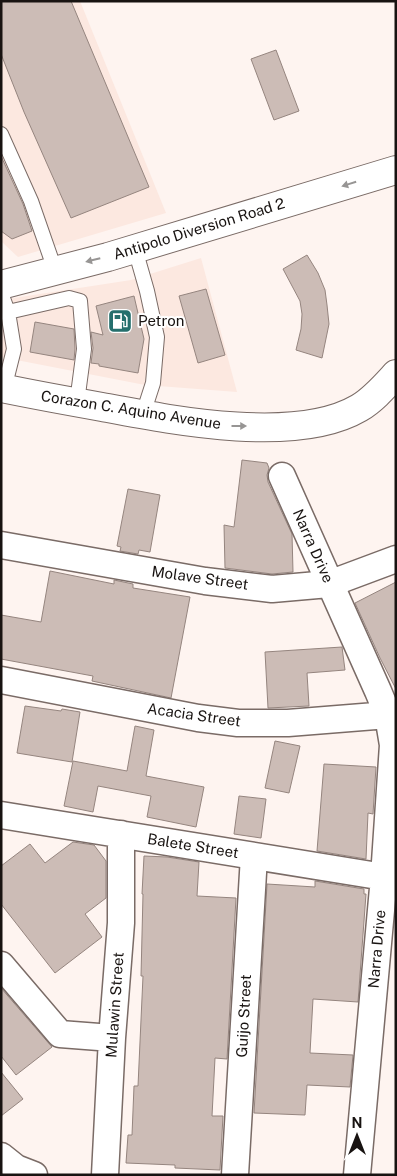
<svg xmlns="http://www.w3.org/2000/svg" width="397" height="1176" font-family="'Public Sans',sans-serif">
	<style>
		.built { fill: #fce8e0 }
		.building { fill: #ccbcb6; stroke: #95857f }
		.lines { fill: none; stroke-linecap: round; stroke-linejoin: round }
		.service-casing { stroke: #7a6b66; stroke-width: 16 }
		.minor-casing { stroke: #7a6b66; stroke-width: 29 }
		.primary-casing { stroke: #7a6b66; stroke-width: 30 }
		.service { stroke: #fff; stroke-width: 14 }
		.minor { stroke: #fff; stroke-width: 26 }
		.primary { stroke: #fff; stroke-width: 28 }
		.oneway { fill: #979594 }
		.labels { text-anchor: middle; stroke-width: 4; stroke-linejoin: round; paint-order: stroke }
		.street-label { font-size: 15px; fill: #181311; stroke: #fff }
		.poi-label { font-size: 15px; fill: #181311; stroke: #fff; text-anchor: start }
	</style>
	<rect width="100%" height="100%" fill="#fef4f0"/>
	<path class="built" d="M 1,1 L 80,1 L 166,213 L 18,257 L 1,241 Z
		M 201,258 L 237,392 L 145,385 L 1,357 L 1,300 L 131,280 Z"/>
	<path class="building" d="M 1,1 L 71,1 L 149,187 L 71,218 L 24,112 L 1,54 Z
		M 276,50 L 299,111 L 274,120 L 251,59 Z
		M 1,156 L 23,204 L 32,231 L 12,239 L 1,231 Z
		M 307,255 L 318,273 L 325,290 L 327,305 L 329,324 L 322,358 L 296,350 L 301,329 L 302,314 L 300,301 L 283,269 Z
		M 206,289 L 225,355 L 198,363 L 179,296 Z
		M 134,296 L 144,339 L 138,373 L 99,366 L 99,364 L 91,363 L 93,348 L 91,332 L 103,335 L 96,306 Z
		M 35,322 L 74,329 L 75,349 L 74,360 L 30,352 Z
		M 242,460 L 267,463 L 269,468 L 267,475 L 268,482 L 292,534 L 293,572 L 272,574 L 225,568 L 224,525 L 234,527 Z
		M 128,489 L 160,495 L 150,552 L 139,550 L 138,554 L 120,551 L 121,547 L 117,546 Z
		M 50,571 L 114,584 L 114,580 L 133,584 L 133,588 L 190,597 L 171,698 L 92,681 L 93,676 L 1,659 L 1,615 L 41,622 Z
		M 396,582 L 396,689 L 380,658 L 355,603 Z
		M 342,647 L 345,670 L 307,673 L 309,706 L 268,708 L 265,652 Z
		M 25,706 L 61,711 L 62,709 L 80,712 L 72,762 L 17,753 Z
		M 135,726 L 154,730 L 146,776 L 204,787 L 196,827 L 147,817 L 151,796 L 98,786 L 93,812 L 64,806 L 73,761 L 127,771 Z
		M 275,741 L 300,746 L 289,793 L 265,788 Z
		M 324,764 L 376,767 L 373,814 L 368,813 L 366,859 L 317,851 Z
		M 239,796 L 266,799 L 261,838 L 234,834 Z
		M 73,842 L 94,845 L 106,861 L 106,898 L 85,914 L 102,937 L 55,973 L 1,904 L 1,866 L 30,844 L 45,863 Z
		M 144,856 L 167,857 L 199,862 L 197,896 L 236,898 L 227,1059 L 215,1058 L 212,1116 L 223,1116 L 220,1170 L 175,1168 L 175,1165 L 126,1163 L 128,1135 L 132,1135 L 134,1086 L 138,1086 L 143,976 L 141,976 L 143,894 L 142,894 Z
		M 315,881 L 364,889 L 364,894 L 366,894 L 358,1002 L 313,999 L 310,1053 L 353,1055 L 350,1087 L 307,1085 L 305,1115 L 254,1113 L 267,884 L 315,887 Z
		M 1,988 L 52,1047 L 16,1075 L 1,1056 Z
		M 1,1072 L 23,1099 L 1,1116 Z"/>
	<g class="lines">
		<defs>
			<path id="service" d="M 1,134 L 31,201 L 55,270
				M 135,249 L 147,291 L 157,337 L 153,383 L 143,414
				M 1,293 L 8,312 L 14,349 L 4,389
				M 8,312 L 69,298 L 80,301 L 84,349 L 77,402"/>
			<path id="minor" d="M 282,476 L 378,691 L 388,715 L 393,745 L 384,877 L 357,1175
				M 1,545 L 205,581 L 272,589 L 329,584 L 396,559
				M 1,680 L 198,718 L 238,723 L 288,723 L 388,715
				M 1,815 L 384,877
				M 1,965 L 60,1034 L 112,1038
				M 1,1156 L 16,1168 L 34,1175
				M 105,1175 L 112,1038 L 121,923 L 121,834
				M 235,1175 L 254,856"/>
			<path id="primary" d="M 1,285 L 108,257 L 396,170
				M 1,388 C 35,395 68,401 102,407 C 171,420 296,445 359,408 C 373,400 385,386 396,374"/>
		</defs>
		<use href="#service" class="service-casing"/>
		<use href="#minor" class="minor-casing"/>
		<use href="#primary" class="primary-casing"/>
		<use href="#service" class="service"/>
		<use href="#minor" class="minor"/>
		<use href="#primary" class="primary"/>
	</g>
	<defs><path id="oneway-solid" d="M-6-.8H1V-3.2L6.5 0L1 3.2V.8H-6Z" transform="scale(1.25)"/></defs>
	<g class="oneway">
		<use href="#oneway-solid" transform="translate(349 184) rotate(163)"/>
		<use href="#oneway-solid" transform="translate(93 260) rotate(166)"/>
		<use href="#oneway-solid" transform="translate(239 426)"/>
	</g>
	<defs>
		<symbol id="fuel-square" viewBox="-11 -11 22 22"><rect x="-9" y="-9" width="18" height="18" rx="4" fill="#256f6d" stroke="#fff"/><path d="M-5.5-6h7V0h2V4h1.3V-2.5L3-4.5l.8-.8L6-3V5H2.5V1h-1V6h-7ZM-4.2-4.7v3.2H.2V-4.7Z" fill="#fff"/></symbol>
	</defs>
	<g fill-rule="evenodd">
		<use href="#fuel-square" x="106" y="307" width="28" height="28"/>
	</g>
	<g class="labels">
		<g class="street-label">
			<text transform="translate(199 229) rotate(-17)" y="5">Antipolo Diversion Road 2</text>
			<text transform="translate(131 410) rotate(9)" y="5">Corazon C. Aquino Avenue</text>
			<text transform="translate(313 546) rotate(66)" y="5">Narra Drive</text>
			<text transform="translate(200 578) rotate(8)" y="5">Molave Street</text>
			<text transform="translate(194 715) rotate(8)" y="5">Acacia Street</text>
			<text transform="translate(193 846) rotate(9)" y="5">Balete Street</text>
			<text transform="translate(377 949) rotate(-85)" y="5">Narra Drive</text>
			<text transform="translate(115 1005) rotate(-86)" y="5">Mulawin Street</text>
			<text transform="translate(244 1016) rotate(-87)" y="5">Guijo Street</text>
		</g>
		<g class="poi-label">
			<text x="138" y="326">Petron</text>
		</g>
	</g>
	<rect width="397" height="1176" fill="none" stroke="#181311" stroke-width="5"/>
	<g transform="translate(357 1136)" stroke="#ffffff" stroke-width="4" paint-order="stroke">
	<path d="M0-4L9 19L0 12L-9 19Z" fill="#181311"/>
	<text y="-8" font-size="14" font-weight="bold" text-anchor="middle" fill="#181311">N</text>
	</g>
</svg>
